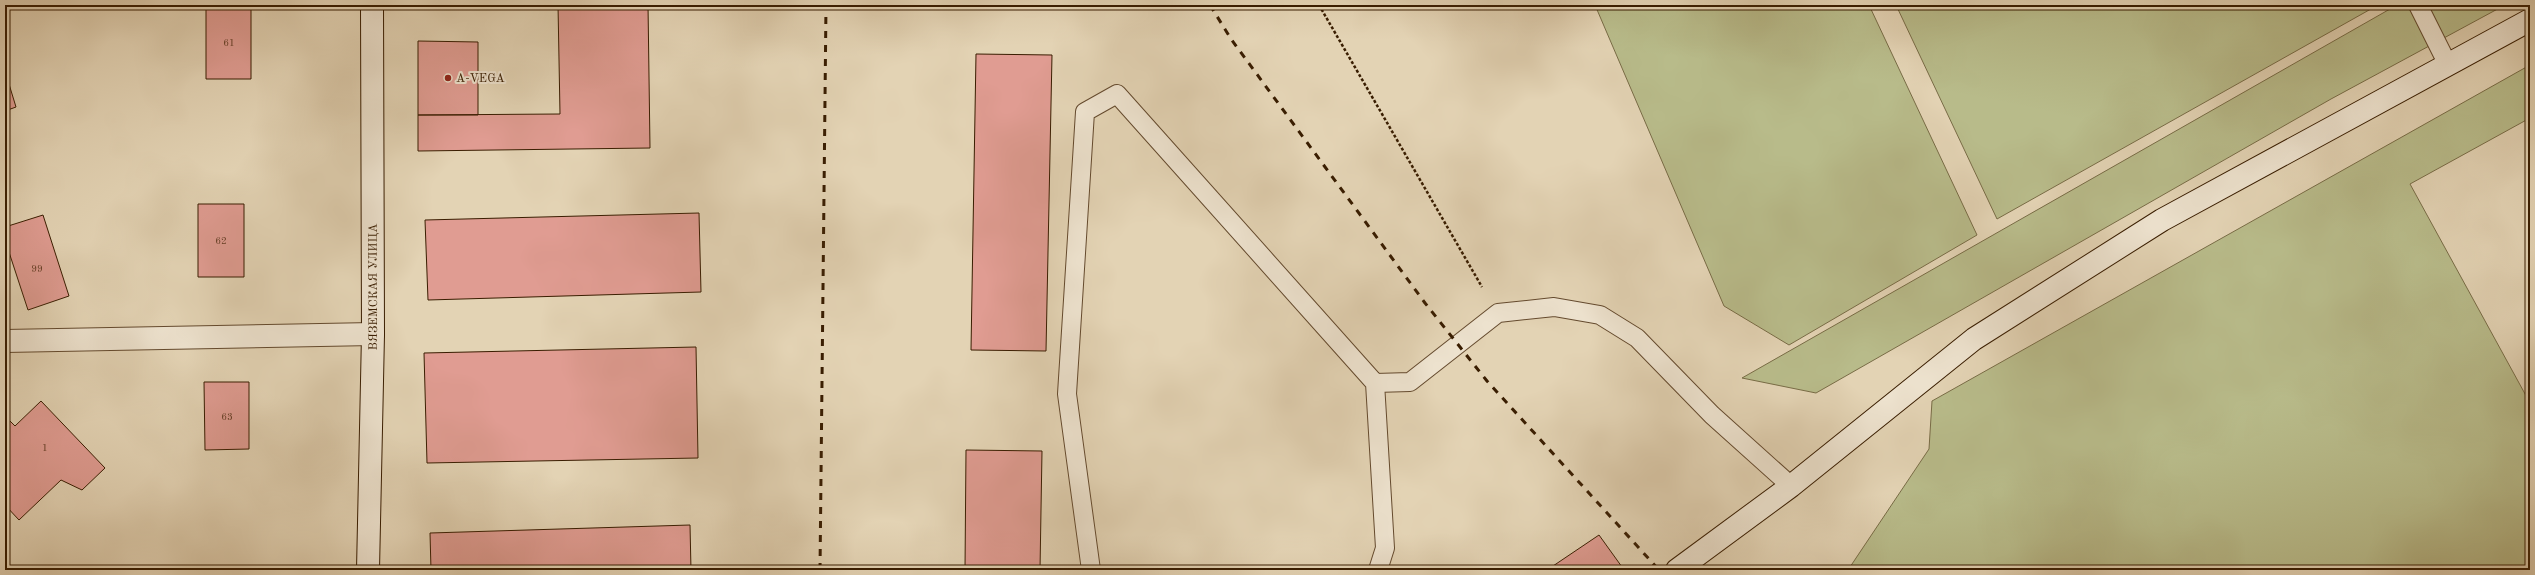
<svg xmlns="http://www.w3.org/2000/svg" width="2535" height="575" font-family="'Old Standard TT',serif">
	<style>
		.green { fill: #b8bb8a; stroke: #786c46 }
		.building { fill: #e09c92; stroke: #391d01 }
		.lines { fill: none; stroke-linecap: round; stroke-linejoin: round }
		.lane-casing { stroke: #644a2e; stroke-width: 20 }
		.street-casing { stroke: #644a2e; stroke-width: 24 }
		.secondary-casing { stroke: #391d01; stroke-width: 24 }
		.path { stroke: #391d01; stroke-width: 2.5; stroke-dasharray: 3 2; stroke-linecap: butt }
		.lane { stroke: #ede2ce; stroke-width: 18 }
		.street { stroke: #ede2ce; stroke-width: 22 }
		.secondary { stroke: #ede2ce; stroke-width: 22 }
		.rail { stroke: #391d01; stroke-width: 3; stroke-dasharray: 7 7; stroke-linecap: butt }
		.poi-dot { fill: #8f2418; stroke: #ede2ce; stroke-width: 1.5 }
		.labels { text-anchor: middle; stroke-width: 4; stroke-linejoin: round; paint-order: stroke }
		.number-label { font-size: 10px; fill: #633d25 }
		.poi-label { font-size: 12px; fill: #391d01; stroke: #ede2ce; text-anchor: start }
		.street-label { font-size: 12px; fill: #391d01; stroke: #ede2ce }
	</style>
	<rect width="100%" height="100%" fill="#e3d3b4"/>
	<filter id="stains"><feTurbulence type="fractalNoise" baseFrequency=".005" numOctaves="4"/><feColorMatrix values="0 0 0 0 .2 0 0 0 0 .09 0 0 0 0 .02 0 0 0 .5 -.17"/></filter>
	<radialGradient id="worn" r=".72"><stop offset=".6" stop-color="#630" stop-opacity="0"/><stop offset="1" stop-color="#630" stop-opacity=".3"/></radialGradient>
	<path class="green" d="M 1595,5 L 1869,5 L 1977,235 L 1789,345 L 1724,306 Z
		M 1896,5 L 2378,5 L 1997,219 Z
		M 2397,5 L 2505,5 L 2331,99 L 1816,393 L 1742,378 Z
		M 2530,65 L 2530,118 L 2410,184 L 2530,403 L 2530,570 L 1848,570 L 1929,449 L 1932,401 Z"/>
	<path class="building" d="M 206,5 L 251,5 L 251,79 L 206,79 Z
		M 558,5 L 648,5 L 650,148 L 418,151 L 418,115 L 560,114 Z
		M 418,41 L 478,42 L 478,115 L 418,115 Z
		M 976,54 L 1052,55 L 1046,351 L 971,350 Z
		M 5,71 L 16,107 L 5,111 Z
		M 198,204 L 244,204 L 244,277 L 198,277 Z
		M 699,213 L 701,292 L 428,300 L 425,220 Z
		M 43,215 L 69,296 L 28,310 L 5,240 L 5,227 Z
		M 696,347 L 698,458 L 427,463 L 424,353 Z
		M 204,382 L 249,382 L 249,449 L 205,450 Z
		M 41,401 L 105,468 L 82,490 L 61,480 L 19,520 L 5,505 L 5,416 L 15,426 Z
		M 966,450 L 1042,451 L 1040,570 L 965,570 Z
		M 690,525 L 691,570 L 431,570 L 430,533 Z
		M 1599,535 L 1622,567 L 1618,570 L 1556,570 L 1553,566 Z"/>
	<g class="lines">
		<defs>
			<path id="lane" d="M 2418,5 L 2448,65
				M 1375,383 L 1385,548 L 1378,570
				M 1091,570 L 1067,394 L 1085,112 L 1117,94 L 1375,383 L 1410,382 L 1498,313 L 1554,307 L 1600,315 L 1637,338 L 1712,415 L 1791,486"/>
			<path id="street" d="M 5,341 L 373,334"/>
			<g id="secondary">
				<path id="s1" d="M 368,570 L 373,334 L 372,5"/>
				<path d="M 1677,570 L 1791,486 L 1974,339 L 2162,220 L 2530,20"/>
			</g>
		</defs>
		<use href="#lane" class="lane-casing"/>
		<use href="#street" class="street-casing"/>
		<use href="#secondary" class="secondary-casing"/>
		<path class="path" d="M 1319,5 L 1482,287"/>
		<use href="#lane" class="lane"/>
		<use href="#street" class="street"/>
		<use href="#secondary" class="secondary"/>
		<path class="rail" d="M 1210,5 L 1231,39 L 1425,303 L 1487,381 L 1659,570
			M 820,570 L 826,5"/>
	</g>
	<circle class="poi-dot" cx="448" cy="78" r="4"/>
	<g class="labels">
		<g class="number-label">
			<text x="229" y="46">61</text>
			<text x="221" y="244">62</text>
			<text x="37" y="272">99</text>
			<text x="227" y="420">63</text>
			<text x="45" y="451">1</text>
		</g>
		<g class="poi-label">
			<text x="456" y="82">A-VEGA</text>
		</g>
		<g class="street-label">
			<text dy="4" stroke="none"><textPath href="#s1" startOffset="283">ВЯЗЕМСКАЯ УЛИЦА</textPath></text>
		</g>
	</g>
	<rect width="2535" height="575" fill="none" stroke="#e3d3b4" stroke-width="20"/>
	<rect x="6" y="6" width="2523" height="563" fill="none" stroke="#391d01" stroke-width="2"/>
	<rect x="10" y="10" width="2515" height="555" fill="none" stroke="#391d01"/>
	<rect width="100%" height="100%" filter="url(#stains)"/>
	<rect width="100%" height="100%" fill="url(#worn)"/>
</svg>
